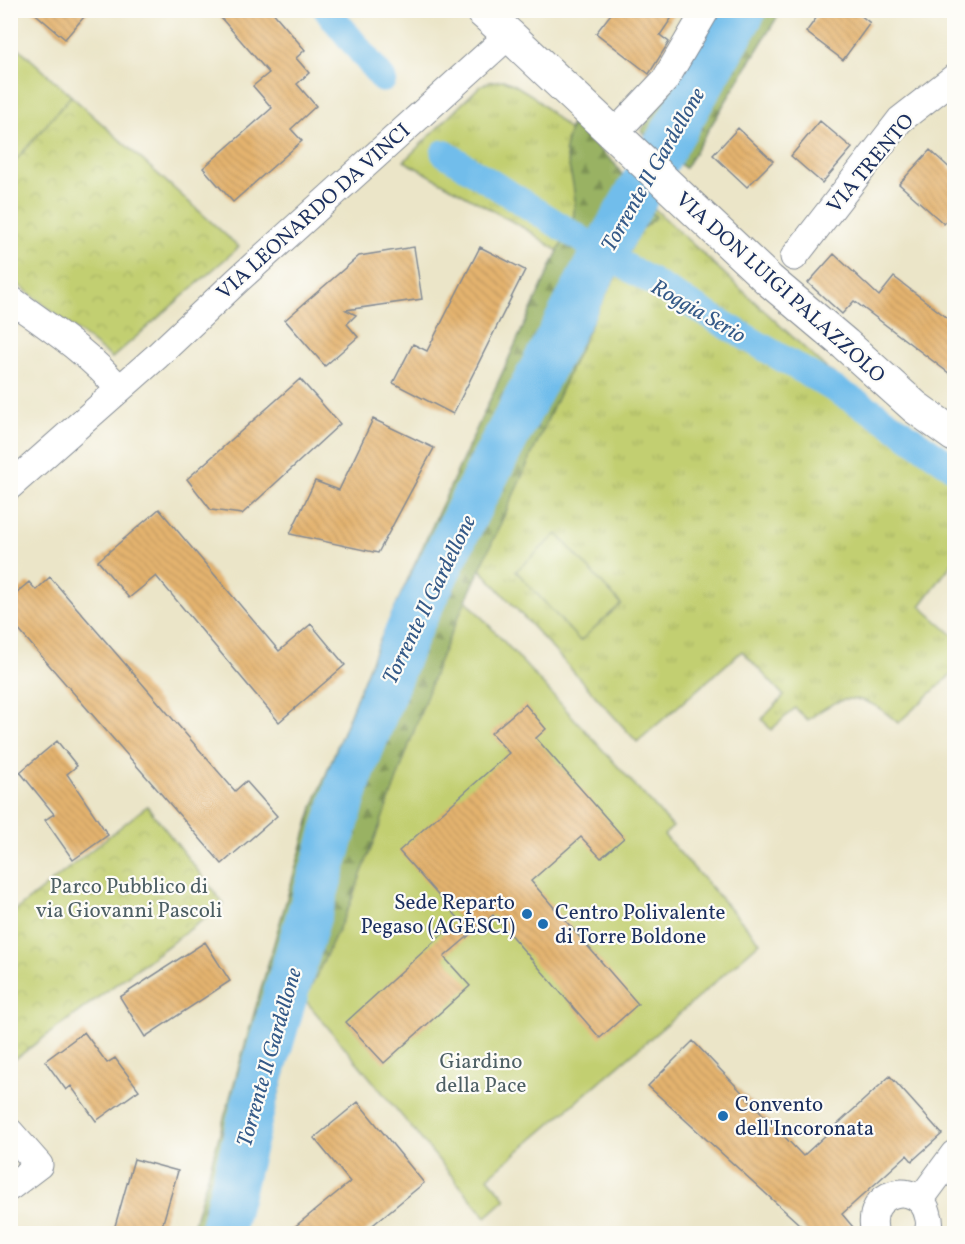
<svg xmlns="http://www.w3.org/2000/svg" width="965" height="1244" font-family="Vollkorn,serif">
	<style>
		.grass { fill: url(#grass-tufts); stroke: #6e7f68; stroke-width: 1.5 }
		.forest { fill: url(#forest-firs); stroke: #5a7060; stroke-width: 1.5 }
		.park { fill: url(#park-crowns); stroke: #6e7f68; stroke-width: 1.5 }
		.garden { fill: #c2cf71; stroke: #6e7f68; stroke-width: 1.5 }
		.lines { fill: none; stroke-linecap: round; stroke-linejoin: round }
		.canal { stroke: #71bdeb; stroke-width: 27 }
		.river { stroke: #71bdeb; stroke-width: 45 }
		.building { fill: url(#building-back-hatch) }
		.minor-casing { stroke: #838a93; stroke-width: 29 }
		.tertiary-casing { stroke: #838a93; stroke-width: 35 }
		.minor { stroke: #fff; stroke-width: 27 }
		.tertiary { stroke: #fff; stroke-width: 33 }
		.poi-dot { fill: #1f6fb2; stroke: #fdfcf7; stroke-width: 2 }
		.labels { text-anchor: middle; stroke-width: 4.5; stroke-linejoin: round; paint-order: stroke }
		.street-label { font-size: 21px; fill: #1b2f5e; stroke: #fdfcf7 }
		.park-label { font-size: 21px; fill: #4d5f64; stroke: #fdfcf7 }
		.poi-label { font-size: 21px; fill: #1b2f5e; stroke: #fdfcf7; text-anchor: start }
		.water-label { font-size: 22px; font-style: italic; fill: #355a88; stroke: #fdfcf7 }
	</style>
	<defs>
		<pattern id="grass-tufts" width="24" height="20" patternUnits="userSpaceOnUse" patternTransform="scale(1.5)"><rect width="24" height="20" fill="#c2cf71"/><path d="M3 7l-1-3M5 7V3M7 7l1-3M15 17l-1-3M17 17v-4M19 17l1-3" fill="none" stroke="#a6b264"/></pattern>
		<pattern id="forest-firs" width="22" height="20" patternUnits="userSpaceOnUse" patternTransform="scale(1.5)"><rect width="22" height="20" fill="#99b263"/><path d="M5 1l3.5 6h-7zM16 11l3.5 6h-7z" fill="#7c9155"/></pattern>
		<pattern id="park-crowns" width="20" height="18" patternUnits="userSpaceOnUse" patternTransform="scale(1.5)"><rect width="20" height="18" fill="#c2cf71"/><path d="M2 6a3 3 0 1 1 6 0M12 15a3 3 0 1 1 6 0" fill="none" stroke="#a6b264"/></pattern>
		<pattern id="building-back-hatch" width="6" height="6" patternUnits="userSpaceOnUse" patternTransform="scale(1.5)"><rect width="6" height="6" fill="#e4b36e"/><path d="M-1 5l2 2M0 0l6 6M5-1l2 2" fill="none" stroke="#c39a62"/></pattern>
	</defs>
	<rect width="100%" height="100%" fill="#fdfcf7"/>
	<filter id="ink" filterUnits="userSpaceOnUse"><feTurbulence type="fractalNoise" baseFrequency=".0167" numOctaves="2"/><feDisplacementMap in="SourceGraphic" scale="12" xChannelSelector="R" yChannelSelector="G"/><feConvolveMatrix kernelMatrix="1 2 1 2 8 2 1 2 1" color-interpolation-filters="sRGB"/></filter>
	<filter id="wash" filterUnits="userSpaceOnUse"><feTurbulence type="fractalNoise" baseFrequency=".008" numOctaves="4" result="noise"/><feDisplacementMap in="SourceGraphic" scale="24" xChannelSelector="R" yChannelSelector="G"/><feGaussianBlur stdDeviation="1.35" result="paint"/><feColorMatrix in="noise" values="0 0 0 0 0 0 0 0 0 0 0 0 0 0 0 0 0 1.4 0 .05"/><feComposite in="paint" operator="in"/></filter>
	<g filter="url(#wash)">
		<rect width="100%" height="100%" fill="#ebe5c8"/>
		<path class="grass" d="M 503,80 L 515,85 L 533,96 L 826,368 L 954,461 L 954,561 L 920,606 L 954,636 L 954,672 L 898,723 C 863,692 845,691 808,720 L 795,708 L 771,730 L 762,719 L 784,696 L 742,651 L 637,742 L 462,549 L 582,268 L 529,231 L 404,161 L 480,86 L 489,82 Z"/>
		<path class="forest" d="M 711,11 L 781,11 L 685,168 L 641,131 Z
			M 571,123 L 615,164 L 631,188 L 656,217 L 641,230 L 595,315 L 466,600 L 439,661 L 391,796 L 349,907 L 305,1000 L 240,1233 L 191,1234 L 313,807 L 376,649 L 557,253 L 573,222 L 575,201 L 573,184 L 565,149 Z"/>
		<path class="park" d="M 10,41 L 239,247 L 112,358 L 11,279 Z
			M 147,806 L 224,904 L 11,1062 L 11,912 L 12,913 Z"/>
		<path class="garden" d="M 11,41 L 71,96 L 11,166 Z
			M 557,534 L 621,604 L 580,641 L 516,571 Z
			M 466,600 L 673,827 L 664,835 L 760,942 L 694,1001 L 488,1177 L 506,1199 L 486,1217 L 305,1000 L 349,907 L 391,796 L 439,661 Z"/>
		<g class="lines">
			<path class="canal" d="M 327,10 L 383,79
				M 444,153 L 603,253 L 875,413 L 954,468"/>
			<path class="river" d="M 221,1234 L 258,1087 L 350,777 L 407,633 L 473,500 L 603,253 L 744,10"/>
		</g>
		<g id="blocks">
			<path class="building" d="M 31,10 L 90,10 L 65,39 Z
				M 214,10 L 271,10 L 305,50 L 296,58 L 309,73 L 297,84 L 316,106 L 291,129 L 302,141 L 233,202 L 203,168 L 272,108 L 253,86 L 269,73 Z
				M 614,10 L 677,10 L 660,35 L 669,42 L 649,74 L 596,33 Z
				M 822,10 L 854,10 L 870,23 L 843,60 L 806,32 Z
				M 820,121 L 852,148 L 822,183 L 791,156 Z
				M 738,128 L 773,161 L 747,187 L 713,155 Z
				M 930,150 L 954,172 L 954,212 L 944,224 L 899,184 Z
				M 414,247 L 422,299 L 346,310 L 356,315 L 347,324 L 358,337 L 325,366 L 285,320 L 359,256 Z
				M 480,247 L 525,270 L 453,414 L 393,383 L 413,344 L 427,351 Z
				M 834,254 L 879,296 L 894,277 L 954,323 L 954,377 L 854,301 L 842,314 L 808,283 Z
				M 300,379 L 340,424 L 242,514 L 211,510 L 187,479 Z
				M 373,419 L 434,448 L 378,553 L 290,534 L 315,481 L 339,490 Z
				M 159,509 L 279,651 L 311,624 L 345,665 L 279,722 L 156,576 L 129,598 L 98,561 Z
				M 50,577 L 235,791 L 246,781 L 277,816 L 222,864 L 10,620 L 10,598 L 29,582 L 36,590 Z
				M 525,704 L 546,729 L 536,738 L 624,838 L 601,858 L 581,837 L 531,881 L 638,1004 L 600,1038 L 493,915 L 444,957 L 470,986 L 384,1063 L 346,1022 L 459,919 L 399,851 L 509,753 L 491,733 Z
				M 57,741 L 77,766 L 67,774 L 108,835 L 73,860 L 45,820 L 54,814 L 20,772 Z
				M 205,942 L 230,981 L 145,1037 L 120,997 Z
				M 84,1032 L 107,1063 L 115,1058 L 139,1090 L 96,1121 L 71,1086 L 66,1090 L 45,1061 Z
				M 693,1041 L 803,1156 L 890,1076 L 942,1134 L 912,1161 L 907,1155 L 842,1214 L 858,1233 L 809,1233 L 648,1086 Z
				M 358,1102 L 424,1183 L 363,1233 L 287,1233 L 350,1182 L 314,1138 Z
				M 134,1159 L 178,1171 L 160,1233 L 113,1233 Z"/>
		</g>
	</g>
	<g filter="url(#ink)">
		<use href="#blocks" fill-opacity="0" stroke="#838a93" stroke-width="1.5"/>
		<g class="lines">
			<defs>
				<path id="minor" d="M 614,134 L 665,80 L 706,10
					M 794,257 L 900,120 L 954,78
					M 10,299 C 47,326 91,354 119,389
					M 10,486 L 156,357 L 239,279 L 509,35
					M 10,1132 L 39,1165 L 10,1187
					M 920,1200 L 954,1154
					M 875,1234 C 863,1189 920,1179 928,1215 C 930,1221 930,1228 927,1234"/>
				<path id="tertiary" d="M 481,10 L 509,35 L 769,280 L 845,344 L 915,407 L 954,435"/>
			</defs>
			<use href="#minor" class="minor-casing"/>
			<use href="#tertiary" class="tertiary-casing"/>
			<use href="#minor" class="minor"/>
			<use href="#tertiary" class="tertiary"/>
		</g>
	</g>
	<g class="poi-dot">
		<circle cx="527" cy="914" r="6"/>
		<circle cx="543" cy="924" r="6"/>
		<circle cx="723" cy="1116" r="6"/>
	</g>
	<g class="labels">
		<g class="street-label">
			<text transform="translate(870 163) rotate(-50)" y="7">VIA TRENTO</text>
			<text transform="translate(313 211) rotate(-42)" y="7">VIA LEONARDO DA VINCI</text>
			<text transform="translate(781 287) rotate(42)" y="7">VIA DON LUIGI PALAZZOLO</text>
		</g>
		<g class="park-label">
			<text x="129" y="893">Parco Pubblico di<tspan x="129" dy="24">via Giovanni Pascoli</tspan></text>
			<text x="481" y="1068">Giardino<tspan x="481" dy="24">della Pace</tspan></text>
		</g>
		<g class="poi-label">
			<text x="515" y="909" text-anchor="end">Sede Reparto<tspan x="515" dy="24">Pegaso (AGESCI)</tspan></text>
			<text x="555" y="919">Centro Polivalente<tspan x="555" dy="24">di Torre Boldone</tspan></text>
			<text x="735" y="1111">Convento<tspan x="735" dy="24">dell'Incoronata</tspan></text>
		</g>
		<g class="water-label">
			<text transform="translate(652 169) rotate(-60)" y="8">Torrente Il Gardellone</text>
			<text transform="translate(699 310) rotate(30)" y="8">Roggia Serio</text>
			<text transform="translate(428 599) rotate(-64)" y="8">Torrente Il Gardellone</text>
			<text transform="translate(268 1057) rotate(-74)" y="8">Torrente Il Gardellone</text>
		</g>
	</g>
	<rect width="965" height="1244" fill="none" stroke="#fdfcf7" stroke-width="36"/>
</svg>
